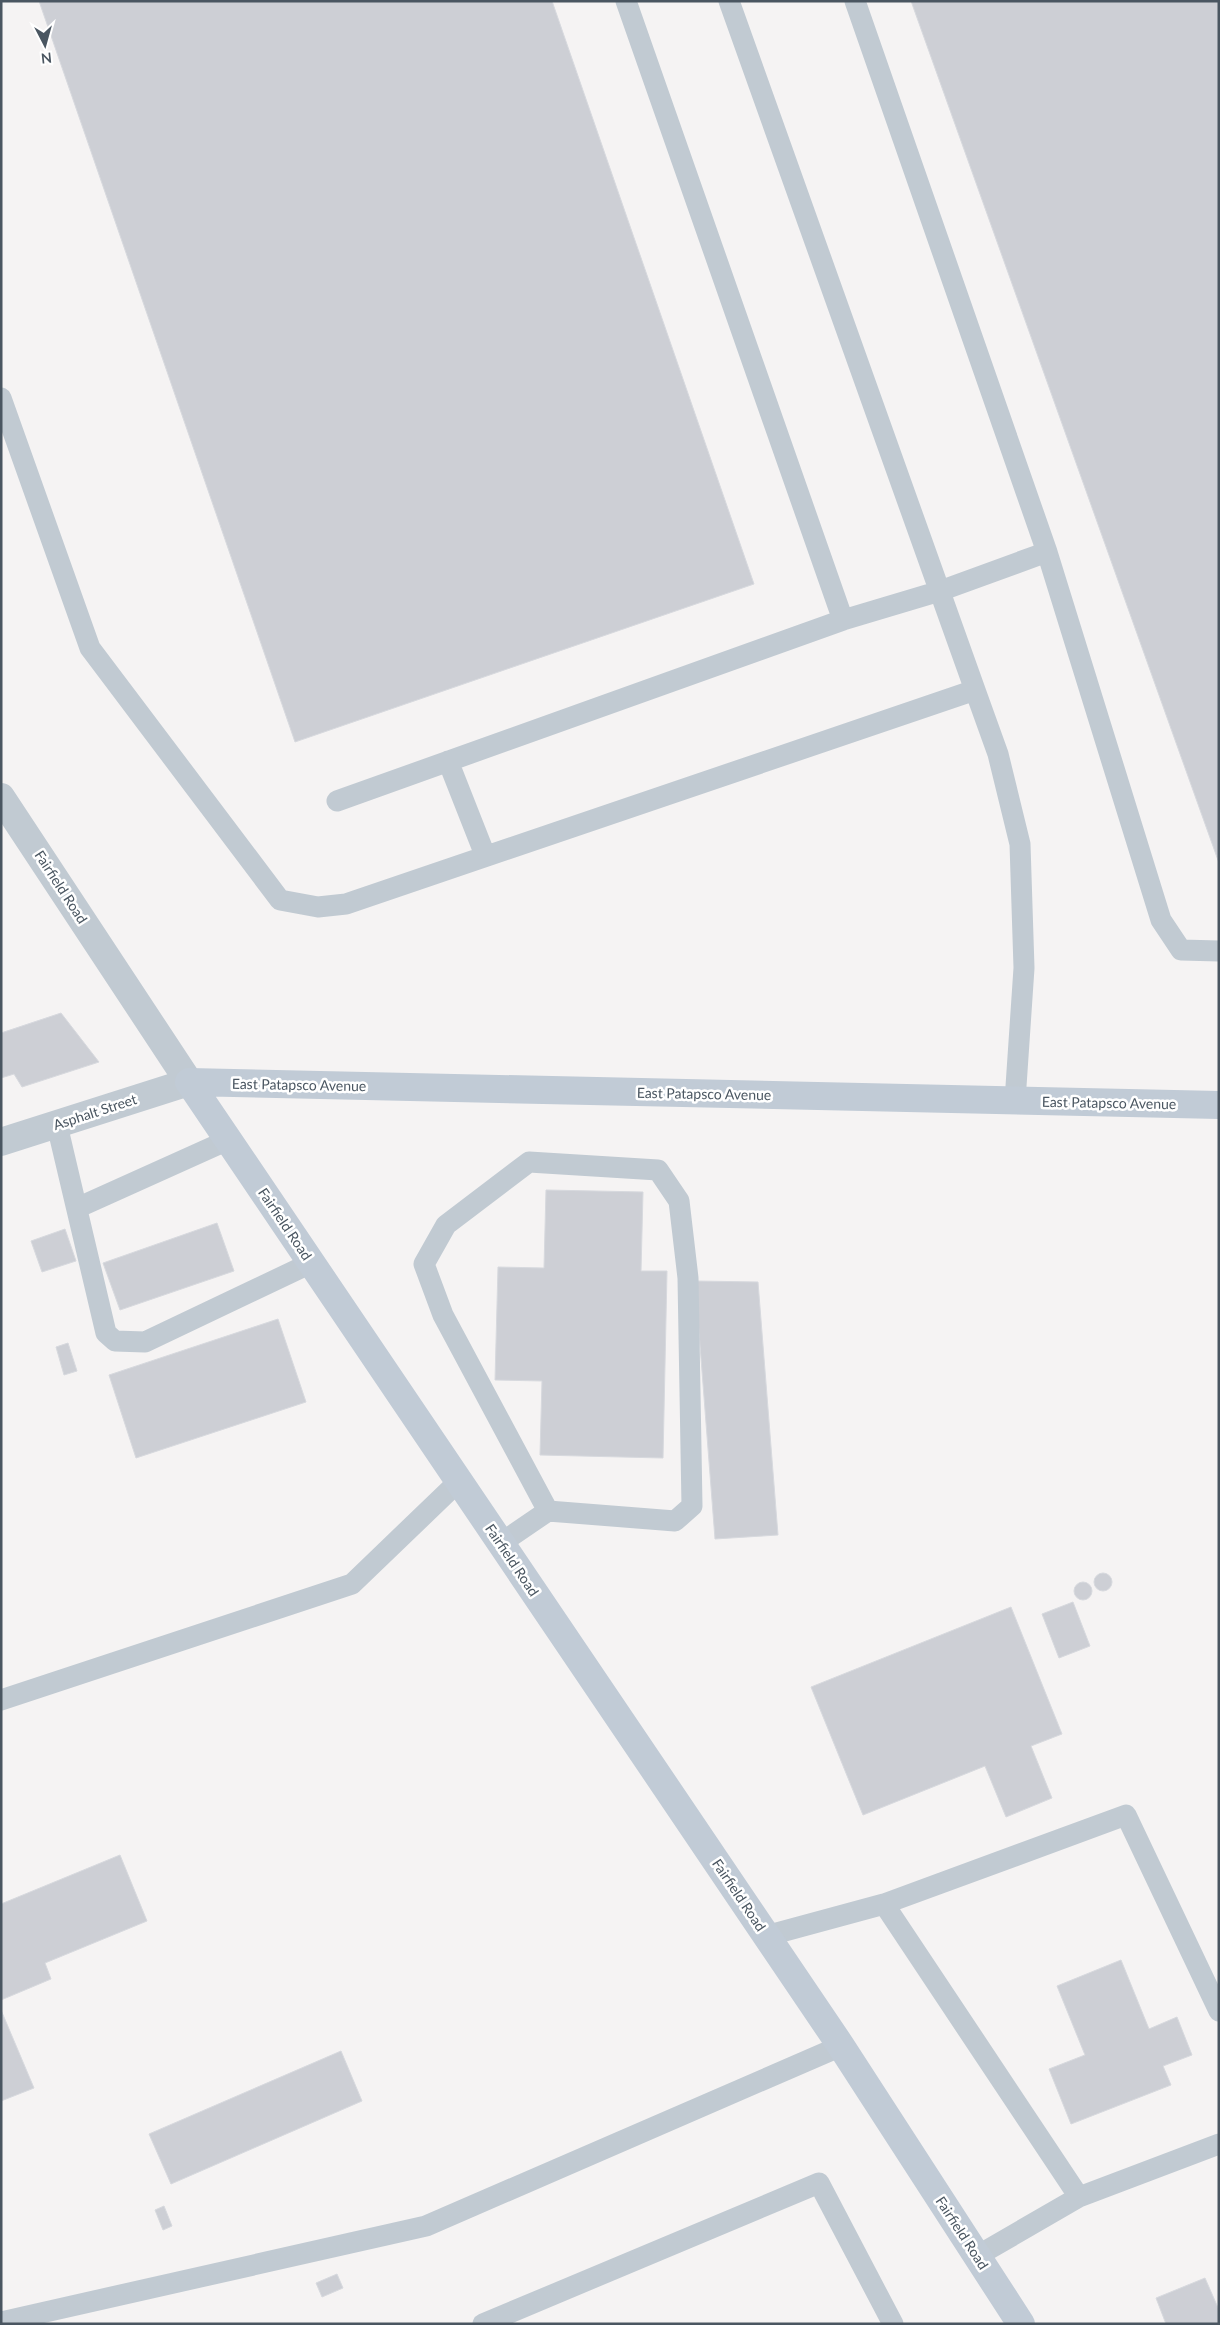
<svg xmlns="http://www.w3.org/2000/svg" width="1220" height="2325" font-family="Lato,sans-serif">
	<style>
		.building { fill: #cdcfd5; stroke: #d7d9de }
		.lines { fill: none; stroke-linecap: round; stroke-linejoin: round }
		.lane { stroke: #c1cad2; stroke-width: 21 }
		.street { stroke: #c1cad2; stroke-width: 28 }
		.secondary { stroke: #c1cbd6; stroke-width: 28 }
		.labels { text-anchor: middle; stroke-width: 5; stroke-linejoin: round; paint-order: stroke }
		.street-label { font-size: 14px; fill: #4a5661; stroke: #fff }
	</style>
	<rect width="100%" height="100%" fill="#f5f3f3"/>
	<path class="building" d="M 39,1 L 552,1 L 754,584 L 295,742 Z
		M 911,1 L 1219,1 L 1219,863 Z
		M 61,1013 L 99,1062 L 22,1087 L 14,1074 L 1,1078 L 1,1033 Z
		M 546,1190 L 643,1192 L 641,1271 L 667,1271 L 663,1458 L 540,1455 L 542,1381 L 495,1380 L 498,1267 L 544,1268 Z
		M 217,1223 L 234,1271 L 120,1310 L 103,1263 Z
		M 65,1229 L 76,1261 L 42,1272 L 31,1241 Z
		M 695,1281 L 758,1282 L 778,1535 L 715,1539 Z
		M 278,1319 L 306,1402 L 136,1458 L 109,1375 Z
		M 68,1343 L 77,1371 L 64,1375 L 56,1347 Z
		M1094 1582a9 9 0 1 1 18 0a9 9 0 1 1-18 0Z
		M1074 1591a9 9 0 1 1 18 0a9 9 0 1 1-18 0Z
		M 1073,1602 L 1090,1646 L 1059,1658 L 1042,1614 Z
		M 1011,1607 L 1062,1734 L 1031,1746 L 1052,1798 L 1006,1817 L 985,1766 L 863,1815 L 811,1687 Z
		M 120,1855 L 147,1921 L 45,1963 L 51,1979 L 1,2000 L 1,1904 Z
		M 1121,1960 L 1149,2029 L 1177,2017 L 1192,2055 L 1163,2066 L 1171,2085 L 1071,2124 L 1049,2069 L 1085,2055 L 1057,1986 Z
		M 1,2010 L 34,2088 L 1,2101 Z
		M 341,2051 L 362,2101 L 171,2184 L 149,2134 Z
		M 164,2206 L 172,2226 L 163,2230 L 155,2210 Z
		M 337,2274 L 343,2288 L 322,2297 L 316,2283 Z
		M 1205,2278 L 1219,2310 L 1219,2324 L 1166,2324 L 1156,2298 Z"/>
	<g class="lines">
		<path class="lane" d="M 626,1 L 843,620 L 940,591 L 1047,552
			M 855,1 L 1047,552 L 1161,920 L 1181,950 L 1219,951
			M 1,398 L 90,648 L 280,900 L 318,907 L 346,904 L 975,690 L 729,1
			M 975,690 L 998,754 L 1020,844 L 1024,968 L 1015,1101
			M 448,761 L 485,855
			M 337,801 L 843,620
			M 57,1125 L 106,1333 L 115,1341 L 145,1342 L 311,1263
			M 77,1208 L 228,1140
			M 501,1543 L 548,1511 L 675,1521 L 692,1506 L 688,1278 L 679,1201 L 658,1170 L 529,1162 L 446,1225 L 424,1264 L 443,1315 L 548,1511
			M 1,1700 L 352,1584 L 459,1481
			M 884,1904 L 1079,2197 L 1219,2144
			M 766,1936 L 884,1904 L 1126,1815 L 1219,2011
			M 977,2256 L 1079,2197
			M 1,2322 L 426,2226 L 841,2046
			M 483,2324 L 819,2183 L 893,2324"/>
		<path class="street" d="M 1,797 L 189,1082 L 1,1142"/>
		<path class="secondary" d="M 189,1082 L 841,2046 L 1021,2324
			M 189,1082 L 1219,1105"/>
	</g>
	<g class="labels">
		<g class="street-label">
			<text transform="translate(61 887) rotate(57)" y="5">Fairfield Road</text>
			<text transform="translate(299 1085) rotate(1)" y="5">East Patapsco Avenue</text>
			<text transform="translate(704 1094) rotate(1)" y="5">East Patapsco Avenue</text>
			<text transform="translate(1109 1103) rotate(1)" y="5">East Patapsco Avenue</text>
			<text transform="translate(95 1112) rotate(-18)" y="5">Asphalt Street</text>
			<text transform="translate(285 1224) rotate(56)" y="5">Fairfield Road</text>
			<text transform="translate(512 1560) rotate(56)" y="5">Fairfield Road</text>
			<text transform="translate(739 1895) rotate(56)" y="5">Fairfield Road</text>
			<text transform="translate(962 2233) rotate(57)" y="5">Fairfield Road</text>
		</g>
	</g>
	<rect width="1220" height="2325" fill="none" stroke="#4a5661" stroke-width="5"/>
	<g transform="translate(45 45) rotate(174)" stroke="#ffffff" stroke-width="4" paint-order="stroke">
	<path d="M0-4L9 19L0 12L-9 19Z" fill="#4a5661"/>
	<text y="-8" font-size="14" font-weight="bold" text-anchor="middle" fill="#4a5661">N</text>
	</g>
</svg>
